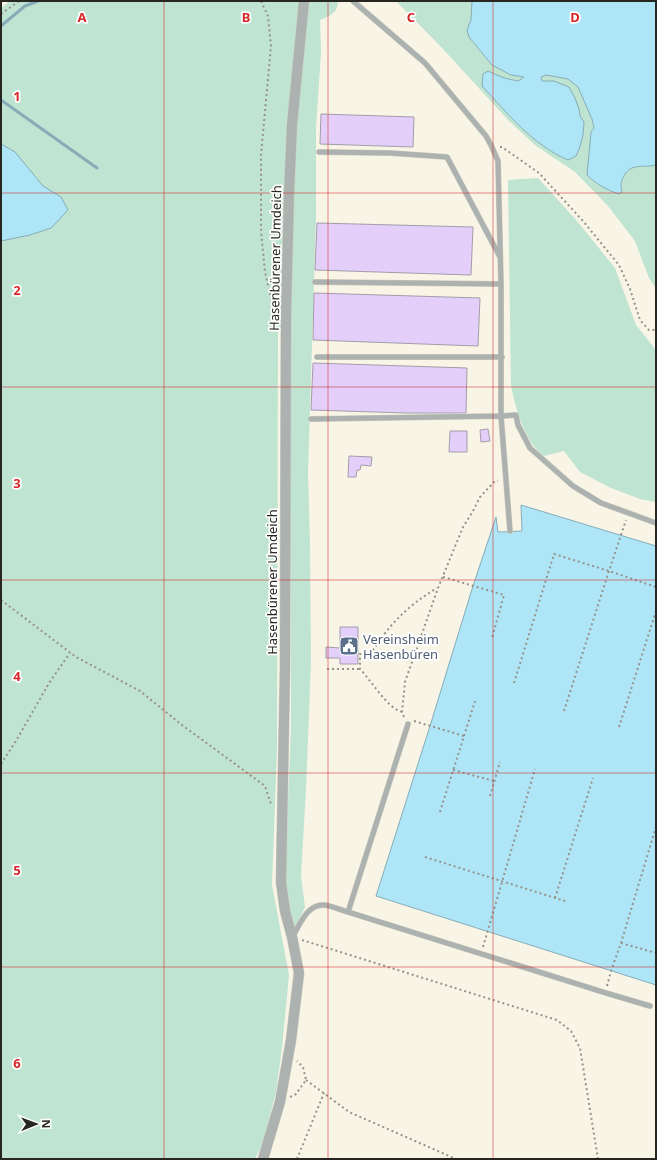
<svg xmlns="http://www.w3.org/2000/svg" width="657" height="1160" font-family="'Noto Sans',sans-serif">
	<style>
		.green { fill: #bfe4d1 }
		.water { fill: #aee6f8; stroke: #86acb7 }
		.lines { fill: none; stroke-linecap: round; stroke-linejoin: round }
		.stream { stroke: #86acb7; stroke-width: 3 }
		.building { fill: #e4cffb; stroke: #a29da9 }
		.lane-casing { stroke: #d2cfc2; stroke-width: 6 }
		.street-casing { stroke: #d2cfc2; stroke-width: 11 }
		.path { stroke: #959389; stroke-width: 2; stroke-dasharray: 2 3; stroke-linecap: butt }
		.lane { stroke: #acb2af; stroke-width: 5 }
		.street { stroke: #acb2af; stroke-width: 10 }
		.grid { fill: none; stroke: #d62828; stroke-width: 1; stroke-opacity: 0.55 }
		.labels { text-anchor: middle; stroke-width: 3.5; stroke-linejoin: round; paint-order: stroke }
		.street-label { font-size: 13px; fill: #272620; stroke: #fff }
		.service-label { font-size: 13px; fill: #4e5e75; stroke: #fff; text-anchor: start }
		.grid-label { font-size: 13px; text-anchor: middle; font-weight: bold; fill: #d62828; stroke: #fff; stroke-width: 3.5; stroke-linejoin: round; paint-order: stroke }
	</style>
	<rect width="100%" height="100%" fill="#f8f4e6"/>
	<path class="green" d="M 10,1 L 338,1 C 338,13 330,16 320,20 L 321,52 L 316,128 L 316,217 L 308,473 L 310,544 L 311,662 L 306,789 L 301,876 L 305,907 L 295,928 L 290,911 L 286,882 L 286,852 L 291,727 L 291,338 L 278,327 L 277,749 L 272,885 L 289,975 L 282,1048 L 276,1092 L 263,1143 L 255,1159 L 1,1159 L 1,8 Z
		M 396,1 L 472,1 L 471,20 L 467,30 L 511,75 L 525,77 L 519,81 L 504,78 L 488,71 L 482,86 C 508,114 533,145 568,160 L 580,147 L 583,135 L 584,122 L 580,116 L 579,109 L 554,81 L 542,81 L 541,76 L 546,75 L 568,79 L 578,87 L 592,119 L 594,128 L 591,132 L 587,175 L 592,180 L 609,190 L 622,192 C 620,184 621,181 625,174 C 632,163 645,168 656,165 L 656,288 L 649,278 L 635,241 L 608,206 L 575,172 L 535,145 L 509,121 L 444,50 Z
		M 538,178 L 577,221 L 615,268 L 636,325 L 656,350 L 656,502 L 640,499 L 611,488 L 580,472 L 564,451 L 544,456 C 539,452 534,447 531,442 C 520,425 515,405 511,385 L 508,180 Z"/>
	<path class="water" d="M 472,1 L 656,1 L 656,165 C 645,168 632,163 625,174 C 621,181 620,184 622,192 L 619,194 C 607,190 596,184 587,175 L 591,132 L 594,128 L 592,119 L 578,87 L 568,79 L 546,75 L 541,77 L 542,81 L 554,81 L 569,87 L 575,98 L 579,109 L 580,116 L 584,122 L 583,135 L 580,147 L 576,156 L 568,160 C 533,145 508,114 482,86 L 483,74 L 488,71 L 504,78 L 518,81 L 524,77 L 511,75 L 492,65 L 469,37 L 467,30 L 471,20 Z
		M 1,144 L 15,152 L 43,186 L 61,197 L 68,210 L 51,228 L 30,235 L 1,241 Z
		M 521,505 L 656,546 L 656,985 L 376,896 L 430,726 L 473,586 L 496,517 L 498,532 L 522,531 Z"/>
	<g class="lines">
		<path class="stream" d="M 1,26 L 25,6 L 38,1
			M 1,100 L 97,168"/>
	</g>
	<path class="building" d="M 321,114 L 414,117 L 413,147 L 320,144 Z
		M 317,223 L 473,227 L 471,275 L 315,270 Z
		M 314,293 L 480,298 L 478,346 L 313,340 Z
		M 313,363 L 467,368 L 466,413 L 407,413 L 311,410 Z
		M 488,429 L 490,441 L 481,442 L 480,430 Z
		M 450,431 L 467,431 L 467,452 L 449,452 Z
		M 349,456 L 372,457 L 371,466 L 361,465 L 360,470 L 357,470 L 356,477 L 348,477 Z
		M 340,627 L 358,627 L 358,664 L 340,664 L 340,658 L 326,658 L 326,647 L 340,648 Z"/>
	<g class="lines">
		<defs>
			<path id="lane" d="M 353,1 L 425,63 L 486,136 L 491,145 L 498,161 L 501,284 L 501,416 L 516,415 L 518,425 L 530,448 L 573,486 L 601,503 L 656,523
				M 319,152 L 390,153 L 447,157 L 500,257
				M 315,282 L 501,284
				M 317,357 L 502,357
				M 311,419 L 501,416 L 510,531
				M 348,912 L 408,724
				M 293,936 C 300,924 307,905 323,905 C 330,905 341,910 348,912 L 606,993 L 650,1006"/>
			<path id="street" d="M 263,1159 L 280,1102 L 291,1040 L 299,973 L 292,937 L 285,911 L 281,882 L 285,667 L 286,316 L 289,195 L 292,125 L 304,1"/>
		</defs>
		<use href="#lane" class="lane-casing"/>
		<use href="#street" class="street-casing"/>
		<path class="path" d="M 261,1 L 268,16 L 271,46 L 261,155 L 261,231 L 265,272 L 273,307 L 276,309
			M 1,14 L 19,1
			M 500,147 L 502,147 L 539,173 L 583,221 L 619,265 L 630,289 L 640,320 L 649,330 L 656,330
			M 443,577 L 504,595 L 492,638
			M 1,600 L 76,657 L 140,691 L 182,725 L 265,786 L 271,804
			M 327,669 L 360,669
			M 514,683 L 554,554 L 609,571 L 656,587
			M 564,711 L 609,571 L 626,520
			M 402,712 C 387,708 371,680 360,669 L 360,654 L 371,653 C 389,625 407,606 437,588
			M 404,717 L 402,712 L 405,682 L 438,588 L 463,527 L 473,511 L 480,497 L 495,481 L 498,481
			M 414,721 L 464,736 L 439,815
			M 619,727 L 656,611
			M 464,736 L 475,701
			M 1,764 L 16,741 L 49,683 L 70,653
			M 453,770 L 494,781
			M 490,796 L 500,762
			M 425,857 L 568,902
			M 555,898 L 593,778
			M 302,940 L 557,1020 L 571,1031 L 580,1048 L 598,1159
			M 621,943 L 656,953
			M 483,947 L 535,769
			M 607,986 L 611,971 L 621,943 L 656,827
			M 306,1080 L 349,1112 L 456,1159
			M 290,1097 L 296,1094 L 306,1080 L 303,1067 L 297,1061
			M 297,1159 L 324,1093"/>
		<use href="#lane" class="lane"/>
		<use href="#street" class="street"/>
	</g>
	<path class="grid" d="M 164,1 L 164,1159M 328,1 L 328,1159M 493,1 L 493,1159M 1,193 L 656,193M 1,387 L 656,387M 1,580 L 656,580M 1,773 L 656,773M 1,967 L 656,967"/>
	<defs>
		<symbol id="civic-square" viewBox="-11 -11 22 22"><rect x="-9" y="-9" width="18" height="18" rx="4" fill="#5c6f8a" stroke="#fff"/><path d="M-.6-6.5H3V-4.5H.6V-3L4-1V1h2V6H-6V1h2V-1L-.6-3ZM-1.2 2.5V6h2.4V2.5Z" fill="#fff"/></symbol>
	</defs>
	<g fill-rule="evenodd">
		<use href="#civic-square" x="338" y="635" width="22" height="22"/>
	</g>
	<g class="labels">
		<g class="street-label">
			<text transform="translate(275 258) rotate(-89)" y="5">Hasenbürener Umdeich</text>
			<text transform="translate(272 582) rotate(-90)" y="5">Hasenbürener Umdeich</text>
		</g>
		<g class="service-label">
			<text x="363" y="644">Vereinsheim<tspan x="363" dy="15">Hasenbüren</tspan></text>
		</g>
	</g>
	<g class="grid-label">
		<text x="82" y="22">A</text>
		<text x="246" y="22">B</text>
		<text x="411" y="22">C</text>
		<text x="575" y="22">D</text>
		<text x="17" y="101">1</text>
		<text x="17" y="295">2</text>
		<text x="17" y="488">3</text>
		<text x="17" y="681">4</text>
		<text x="17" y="875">5</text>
		<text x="17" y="1068">6</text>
	</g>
	<rect width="657" height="1160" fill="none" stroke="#272620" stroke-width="4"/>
	<g transform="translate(36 1124) rotate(89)" stroke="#ffffff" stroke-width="3" paint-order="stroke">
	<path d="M0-3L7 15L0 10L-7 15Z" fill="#272620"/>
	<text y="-6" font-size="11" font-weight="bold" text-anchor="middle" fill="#272620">N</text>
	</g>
</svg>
